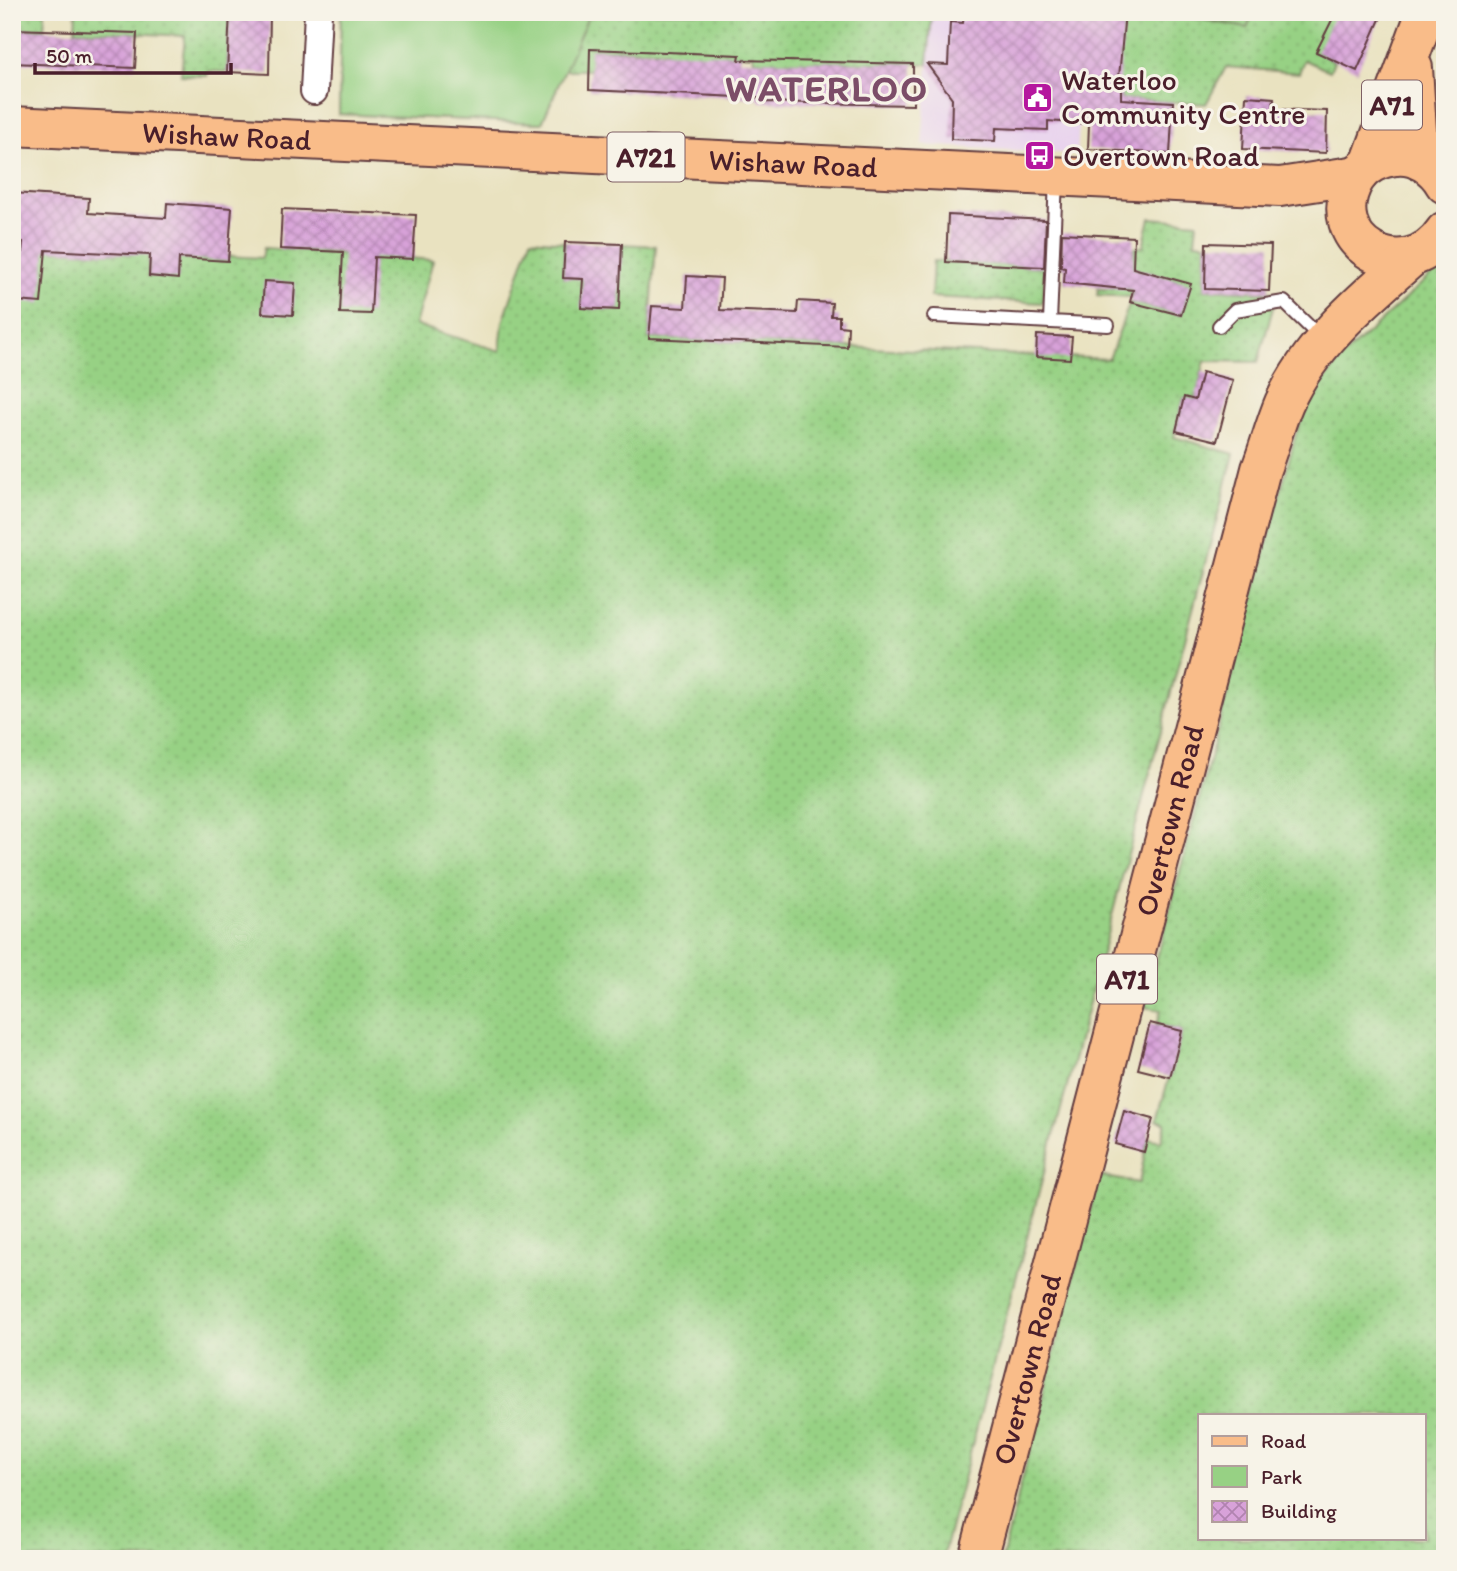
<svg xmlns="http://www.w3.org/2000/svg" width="1457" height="1571" font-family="Itim,sans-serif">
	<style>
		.built { fill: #e8d2ee }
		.grass { fill: url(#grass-dots); stroke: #707858; stroke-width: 2; fill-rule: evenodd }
		.park { fill: #97d184; stroke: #707858; stroke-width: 2 }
		.building { fill: url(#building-cross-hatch) }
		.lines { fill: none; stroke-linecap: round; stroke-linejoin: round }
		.lane-casing { stroke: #623c41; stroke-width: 16 }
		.street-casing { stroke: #623c41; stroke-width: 30 }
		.primary-casing { stroke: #623c41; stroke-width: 42 }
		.lane { stroke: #fff; stroke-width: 12 }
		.street { stroke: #fff; stroke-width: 26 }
		.primary { stroke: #f9bc89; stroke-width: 38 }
		.labels { text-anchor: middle; stroke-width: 6; stroke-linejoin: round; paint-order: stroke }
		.shield { fill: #f7f3e8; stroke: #7e5f64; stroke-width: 2 }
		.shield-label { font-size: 28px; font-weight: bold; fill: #4a1f2b }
		.poi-label { font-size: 30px; fill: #4a1f2b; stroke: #f7f3e8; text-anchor: start }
		.street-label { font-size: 30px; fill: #4a1f2b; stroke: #f7f3e8 }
		.district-label { font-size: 37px; font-weight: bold; letter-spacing: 2px; fill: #7c4d68; stroke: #f7f3e8 }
	</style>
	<defs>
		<pattern id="grass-dots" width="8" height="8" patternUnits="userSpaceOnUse" patternTransform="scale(1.75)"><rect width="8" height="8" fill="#97d184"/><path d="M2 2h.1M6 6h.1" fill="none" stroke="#84b372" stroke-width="1.8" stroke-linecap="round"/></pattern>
		<pattern id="building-cross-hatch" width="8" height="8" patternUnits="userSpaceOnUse" patternTransform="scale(1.75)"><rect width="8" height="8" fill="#d8a2d9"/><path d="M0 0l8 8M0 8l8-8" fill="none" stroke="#b183b0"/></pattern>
	</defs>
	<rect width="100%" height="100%" fill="#f7f3e8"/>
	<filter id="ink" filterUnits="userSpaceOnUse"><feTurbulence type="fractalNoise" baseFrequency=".0143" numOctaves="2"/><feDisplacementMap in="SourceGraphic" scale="14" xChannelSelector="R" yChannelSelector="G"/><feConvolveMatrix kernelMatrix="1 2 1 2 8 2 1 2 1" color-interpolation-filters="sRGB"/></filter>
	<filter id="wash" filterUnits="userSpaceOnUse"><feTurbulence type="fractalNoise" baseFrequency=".00686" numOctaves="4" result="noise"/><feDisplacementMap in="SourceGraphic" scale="28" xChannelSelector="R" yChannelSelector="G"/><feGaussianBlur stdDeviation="1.57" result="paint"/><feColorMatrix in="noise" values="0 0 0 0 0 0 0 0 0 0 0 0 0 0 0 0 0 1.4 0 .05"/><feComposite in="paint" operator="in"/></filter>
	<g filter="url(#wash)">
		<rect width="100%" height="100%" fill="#e9e2c0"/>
		<path class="built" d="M 932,12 L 1087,12 L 1077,154 L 922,145 Z"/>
		<path class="grass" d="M 12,12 L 45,12 L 44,29 L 12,29 Z
			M 76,12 L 230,12 L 227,72 L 208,71 L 207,76 L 181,75 L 185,36 L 75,30 Z
			M 341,12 L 932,12 L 928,64 L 760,61 L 754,60 L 753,55 L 666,55 L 666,51 L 656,50 L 591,49 L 590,70 L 564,70 L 542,123 L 339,114 Z
			M 1087,12 L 1177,15 L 1246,28 L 1254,12 L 1349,13 L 1341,31 L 1317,52 L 1334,61 L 1330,71 L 1304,60 L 1299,73 L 1226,67 L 1206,104 L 1121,99 L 1121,88 L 1104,87 Z
			M 1445,64 L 1445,141 L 1437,118 Z
			M 1150,218 L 1197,222 L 1195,242 L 1206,243 L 1205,289 L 1277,293 L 1258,362 L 1205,361 L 1195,400 L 1184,398 L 1174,437 L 1234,454 L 942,1559 L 12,1559 L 12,241 L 54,245 L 54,250 L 133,254 L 149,250 L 148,276 L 177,278 L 179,258 L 228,261 L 228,256 L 262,258 L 264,248 L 433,260 L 415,325 L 500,351 L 503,322 L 531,239 L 565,242 L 563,277 L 583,279 L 582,308 L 618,310 L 622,244 L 656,246 L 649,338 L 1109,359 L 1130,302 L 1181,315 L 1189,284 L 1138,270 L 1131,297 L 1097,295 L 1098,289 L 1112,289 L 1113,276 L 1132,276 L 1134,248 L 1143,247 Z
			M 933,261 L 1045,267 L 1043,303 L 931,297 Z
			M 1445,262 L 1445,1559 L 1002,1559 L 1099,1176 L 1139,1183 L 1148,1138 L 1161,1141 L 1166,1123 L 1157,1120 L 1182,1031 L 1157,1025 L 1161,1010 L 1144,1007 L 1297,430 L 1315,393 L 1343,356 ZM 1200,1415 L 1424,1415 L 1424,1538 L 1200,1538 Z"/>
		<path class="park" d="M 341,12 L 590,12 L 542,123 L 339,114 Z
			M 1177,12 L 1254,12 L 1247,28 Z"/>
		<g id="blocks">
			<path class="building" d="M 230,12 L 270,12 L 269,74 L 227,72 Z
				M 1030,12 L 1125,12 L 1118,88 L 1121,88 L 1121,99 L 1173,102 L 1170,154 L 1088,149 L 1089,124 L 1048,121 L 1048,130 L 996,128 L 995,141 L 951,139 L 952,98 L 927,64 L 948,65 L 950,22 L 963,23 L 964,15 L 1029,17 Z
				M 1334,16 L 1381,17 L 1357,71 L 1316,52 Z
				M 12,29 L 137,33 L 135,68 L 12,63 Z
				M 590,49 L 740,55 L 739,60 L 913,64 L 913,105 L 759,102 L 759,98 L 589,90 Z
				M 1246,96 L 1274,98 L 1273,109 L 1327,111 L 1326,153 L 1243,149 Z
				M 12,193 L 89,198 L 88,213 L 166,218 L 167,203 L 232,208 L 228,261 L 179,258 L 178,279 L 149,276 L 150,255 L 46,250 L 41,303 L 17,301 L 23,242 L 12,241 Z
				M 282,209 L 416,215 L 413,259 L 374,257 L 371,314 L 340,313 L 343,252 L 280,249 Z
				M 948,215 L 1046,220 L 1044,267 L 946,262 Z
				M 1062,233 L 1134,237 L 1133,268 L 1191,284 L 1181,315 L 1130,302 L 1133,290 L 1064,283 L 1065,268 L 1061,267 Z
				M 565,242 L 622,244 L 619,310 L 581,308 L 583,279 L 563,278 Z
				M 1206,243 L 1271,245 L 1269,291 L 1205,289 Z
				M 687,276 L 722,278 L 720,310 L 797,313 L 798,301 L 832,303 L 831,316 L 839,316 L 839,326 L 848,327 L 847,347 L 649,338 L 652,306 L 685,308 Z
				M 264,281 L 295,283 L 293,315 L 262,313 Z
				M 1037,335 L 1072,337 L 1070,359 L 1036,357 Z
				M 1202,372 L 1233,380 L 1217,441 L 1176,431 L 1184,397 L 1195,400 Z
				M 1150,1023 L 1182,1031 L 1170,1077 L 1138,1069 Z
				M 1124,1111 L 1153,1119 L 1144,1152 L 1115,1144 Z"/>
		</g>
	</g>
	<g filter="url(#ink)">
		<use href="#blocks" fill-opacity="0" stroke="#623c41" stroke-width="2"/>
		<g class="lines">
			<defs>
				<path id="lane" d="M 934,316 L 1108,325
					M 1050,322 L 1056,179
					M 1219,326 L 1235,310 L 1284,302 L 1322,339"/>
				<path id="street" d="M 314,91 L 318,12"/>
				<g id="primary">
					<path d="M 1413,68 L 1419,160"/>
					<path id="s1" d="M 12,126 L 1280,187 L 1358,175"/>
					<path d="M 1370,164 L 1426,12"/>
					<path d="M 1445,184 C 1435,167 1417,154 1396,156 C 1380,158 1364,165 1355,179 C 1319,241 1404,292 1445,231"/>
					<path id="s2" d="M 978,1559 L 1261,469 C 1269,448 1275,424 1284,403 C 1310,344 1364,299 1411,258"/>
				</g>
			</defs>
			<use href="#lane" class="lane-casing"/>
			<use href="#street" class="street-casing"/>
			<use href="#primary" class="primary-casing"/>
			<use href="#lane" class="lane"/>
			<use href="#street" class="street"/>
			<use href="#primary" class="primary"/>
		</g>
	</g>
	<defs>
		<symbol id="civic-square" viewBox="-11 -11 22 22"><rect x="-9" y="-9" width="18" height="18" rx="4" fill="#b5179e" stroke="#f7f3e8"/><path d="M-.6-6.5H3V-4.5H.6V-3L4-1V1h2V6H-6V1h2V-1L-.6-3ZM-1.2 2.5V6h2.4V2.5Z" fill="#fff"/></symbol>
		<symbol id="bus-square" viewBox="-11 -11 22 22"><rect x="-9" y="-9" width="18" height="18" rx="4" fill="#b5179e" stroke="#f7f3e8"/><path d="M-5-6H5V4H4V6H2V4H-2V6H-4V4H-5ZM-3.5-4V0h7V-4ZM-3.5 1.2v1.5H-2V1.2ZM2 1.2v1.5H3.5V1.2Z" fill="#fff"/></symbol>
	</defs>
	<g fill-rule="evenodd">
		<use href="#civic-square" x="1020" y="80" width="35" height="35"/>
		<use href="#bus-square" x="1022" y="138" width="35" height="35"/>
	</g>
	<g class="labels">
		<g class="shield">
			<rect x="1362" y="80.5" width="60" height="49" rx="5"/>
			<rect x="607.5" y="132.5" width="77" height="49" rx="5"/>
			<rect x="1097" y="954.5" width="60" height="49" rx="5"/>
		</g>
		<g class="shield-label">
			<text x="1392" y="115">A71</text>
			<text x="646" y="167">A721</text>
			<text x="1127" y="989">A71</text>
		</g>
		<g class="poi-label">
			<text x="1061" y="90">Waterloo<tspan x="1061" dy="34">Community Centre</tspan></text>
			<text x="1063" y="166">Overtown Road</text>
		</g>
		<g class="street-label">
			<text dy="10" stroke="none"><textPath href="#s1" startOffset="215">Wishaw Road</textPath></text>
			<text dy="10" stroke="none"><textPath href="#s1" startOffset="782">Wishaw Road</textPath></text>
			<text dy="10" stroke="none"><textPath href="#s2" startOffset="763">Overtown Road</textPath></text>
			<text dy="10" stroke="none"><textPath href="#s2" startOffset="196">Overtown Road</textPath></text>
		</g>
		<g class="district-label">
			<text x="827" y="101">WATERLOO</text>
		</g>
	</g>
	<rect width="1457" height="1571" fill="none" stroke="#f7f3e8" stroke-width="42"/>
	<rect x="1198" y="1414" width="228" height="126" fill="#f7f3e8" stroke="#b29e9c" stroke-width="2"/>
	<rect x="1212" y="1436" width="35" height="10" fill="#f9bc89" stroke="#b29e9c" stroke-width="2"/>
	<text x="1261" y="1448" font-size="21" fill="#4a1f2b">Road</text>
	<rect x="1212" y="1466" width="35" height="21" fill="#97d184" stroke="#b29e9c" stroke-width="2"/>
	<text x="1261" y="1484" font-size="21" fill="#4a1f2b">Park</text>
	<rect x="1212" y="1501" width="35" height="21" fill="url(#building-cross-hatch)" stroke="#b29e9c" stroke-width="2"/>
	<text x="1261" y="1518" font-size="21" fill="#4a1f2b">Building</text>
	<path d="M35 63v10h196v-10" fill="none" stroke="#4a1f2b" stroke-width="3.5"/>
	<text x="46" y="63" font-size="21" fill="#4a1f2b" stroke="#f7f3e8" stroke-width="5" paint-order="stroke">50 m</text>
</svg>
